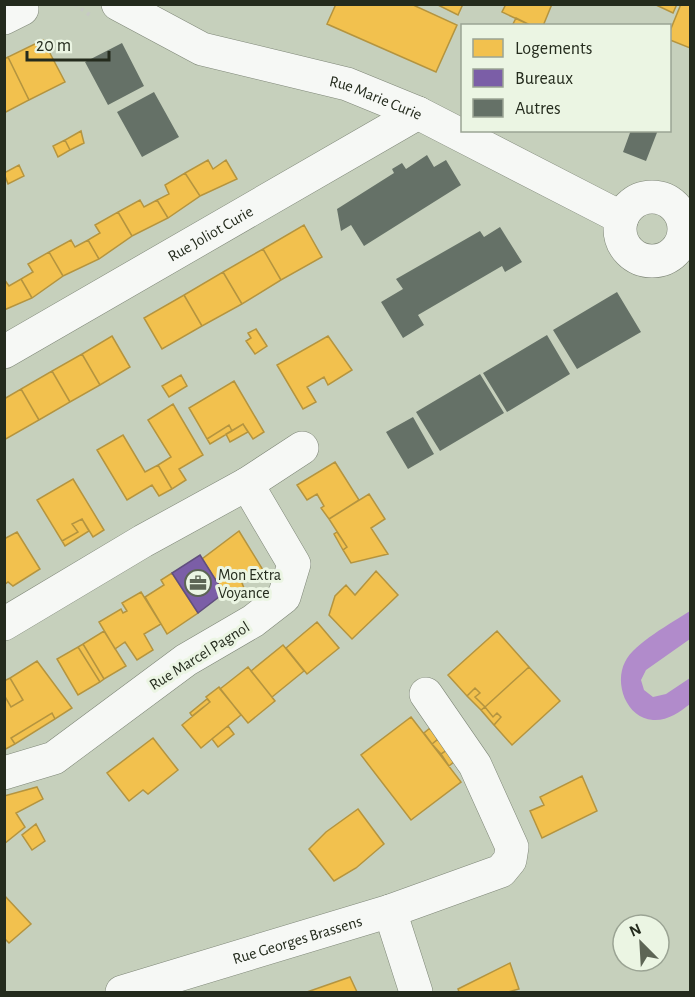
<svg xmlns="http://www.w3.org/2000/svg" width="695" height="997" font-family="'Alegreya Sans',sans-serif">
	<style>
		.water { fill: #b18bcb }
		.homes { fill: #f2c14e; stroke: #b4943f; stroke-width: 1.5 }
		.offices { fill: #7b5ea7; stroke: #614f7e; stroke-width: 1.5 }
		.building { fill: #657167 }
		.lines { fill: none; stroke-linecap: round; stroke-linejoin: round }
		.minor-casing { stroke: #7e8677; stroke-width: 34 }
		.path { stroke: #c7cac4; stroke-width: 4; stroke-dasharray: 3 4.5; stroke-linecap: butt }
		.minor { stroke: #f6f8f5; stroke-width: 33 }
		.labels { text-anchor: middle; stroke-width: 6; stroke-linejoin: round; paint-order: stroke }
		.street-label { font-size: 16px; fill: #242b1d; stroke: #ebf5e3 }
		.poi-label { font-size: 16px; fill: #242b1d; stroke: #ebf5e3; text-anchor: start }
	</style>
	<rect width="100%" height="100%" fill="#c6d0bc"/>
	<path class="water" d="M 690,611 L 690,639 L 646,670 L 641,680 L 644,690 L 653,697 L 666,694 L 690,678 L 690,704 C 680,712 667,721 653,720 C 626,718 614,683 625,662 C 634,643 672,623 690,611 Z"/>
	<path class="homes" d="M 336,4 L 411,4 L 457,25 L 436,72 L 327,24 Z
		M 436,4 L 463,4 L 458,15 Z
		M 506,4 L 552,4 L 543,26 L 532,26 L 502,12 Z
		M 654,4 L 677,4 L 673,13 Z
		M 681,4 L 690,4 L 690,48 L 670,40 L 670,31 Z
		M 516,18 L 532,26 L 512,26 Z
		M 43,40 L 65,82 L 29,100 L 8,57 Z
		M 8,57 L 29,100 L 4,113 L 4,59 Z
		M 81,131 L 84,143 L 70,150 L 65,140 Z
		M 65,140 L 70,150 L 58,157 L 53,146 Z
		M 208,160 L 213,169 L 226,160 L 237,179 L 200,196 L 185,173 Z
		M 19,165 L 24,176 L 8,184 L 4,173 Z
		M 185,173 L 200,196 L 168,218 L 157,200 L 169,194 L 165,185 Z
		M 140,200 L 144,207 L 157,200 L 168,218 L 132,236 L 118,212 Z
		M 118,212 L 132,236 L 99,259 L 88,240 L 100,233 L 95,225 Z
		M 304,225 L 322,257 L 281,280 L 263,249 Z
		M 71,240 L 75,247 L 88,240 L 99,259 L 63,276 L 49,252 Z
		M 263,249 L 281,280 L 242,304 L 223,272 Z
		M 49,252 L 63,276 L 32,298 L 21,279 L 33,272 L 28,264 Z
		M 223,272 L 242,304 L 202,326 L 184,295 Z
		M 4,279 L 9,286 L 21,279 L 32,298 L 4,310 Z
		M 184,295 L 202,326 L 162,349 L 144,318 Z
		M 256,329 L 267,346 L 255,354 L 246,341 L 251,338 L 248,333 Z
		M 112,336 L 130,367 L 100,385 L 82,354 Z
		M 328,336 L 352,370 L 328,385 L 324,377 L 307,387 L 316,402 L 303,409 L 277,365 Z
		M 82,354 L 100,385 L 70,402 L 52,371 Z
		M 52,371 L 70,402 L 39,420 L 21,389 Z
		M 181,375 L 187,386 L 169,397 L 162,386 Z
		M 234,381 L 264,432 L 253,439 L 243,424 L 232,431 L 229,425 L 207,439 L 189,408 Z
		M 21,389 L 39,420 L 4,440 L 4,399 Z
		M 173,404 L 203,455 L 179,469 L 186,480 L 172,489 L 158,465 L 171,457 L 148,420 Z
		M 243,424 L 248,432 L 230,442 L 226,434 Z
		M 229,425 L 232,431 L 210,444 L 207,439 Z
		M 123,435 L 145,472 L 158,465 L 172,489 L 159,496 L 152,485 L 127,500 L 97,450 Z
		M 335,462 L 359,500 L 329,519 L 321,508 L 324,506 L 317,494 L 307,500 L 297,485 Z
		M 73,479 L 104,530 L 93,537 L 82,519 L 72,524 L 78,532 L 62,541 L 37,500 Z
		M 369,494 L 385,519 L 371,528 L 388,554 L 351,563 L 343,550 L 347,547 L 329,519 Z
		M 82,519 L 89,531 L 65,546 L 62,541 L 78,532 L 72,524 Z
		M 239,531 L 263,570 L 242,583 L 244,588 L 227,598 L 202,559 Z
		M 17,532 L 40,569 L 13,586 L 8,582 L 4,585 L 4,539 Z
		M 337,532 L 347,547 L 343,550 L 334,534 Z
		M 376,571 L 398,595 L 352,639 L 329,615 L 335,596 L 346,585 L 355,595 Z
		M 172,573 L 198,613 L 167,634 L 145,597 L 164,585 L 161,580 Z
		M 141,592 L 161,624 L 144,634 L 153,650 L 137,660 L 125,642 L 115,649 L 99,622 L 121,609 L 123,613 L 127,611 L 122,603 Z
		M 317,622 L 339,648 L 307,674 L 286,648 Z
		M 104,631 L 126,666 L 104,679 L 83,644 Z
		M 497,631 L 529,667 L 485,707 L 475,697 L 480,693 L 475,688 L 467,696 L 448,675 Z
		M 83,644 L 104,679 L 100,682 L 78,647 Z
		M 283,645 L 304,671 L 272,697 L 251,671 Z
		M 78,647 L 100,682 L 78,695 L 57,659 Z
		M 37,661 L 72,708 L 55,719 L 52,713 L 11,738 L 15,744 L 4,750 L 4,695 L 11,707 L 23,700 L 10,678 Z
		M 248,667 L 275,701 L 248,723 L 220,689 Z
		M 529,667 L 560,701 L 512,745 L 494,725 L 501,717 L 497,713 L 493,717 L 485,707 Z
		M 10,678 L 23,700 L 11,707 L 4,695 L 4,681 Z
		M 219,687 L 241,715 L 201,748 L 182,725 L 210,702 L 206,697 Z
		M 475,688 L 480,693 L 475,697 L 485,707 L 481,710 L 467,696 Z
		M 207,699 L 210,702 L 192,716 L 190,713 Z
		M 485,707 L 493,717 L 497,713 L 501,717 L 494,725 L 481,710 Z
		M 52,713 L 55,719 L 15,744 L 11,738 Z
		M 411,717 L 461,782 L 411,820 L 361,755 Z
		M 228,726 L 234,734 L 218,747 L 212,739 Z
		M 430,728 L 438,739 L 432,744 L 424,733 Z
		M 153,738 L 178,770 L 148,794 L 143,790 L 129,801 L 107,773 Z
		M 438,739 L 447,750 L 441,754 L 432,744 Z
		M 447,750 L 455,761 L 449,766 L 441,754 Z
		M 582,776 L 597,811 L 542,838 L 530,811 L 544,805 L 540,797 Z
		M 37,787 L 43,799 L 16,813 L 25,827 L 4,844 L 4,796 Z
		M 358,809 L 384,844 L 356,868 L 334,881 L 309,849 L 326,832 Z
		M 36,824 L 45,841 L 32,850 L 22,835 Z
		M 4,895 L 31,924 L 9,943 L 4,938 Z
		M 510,963 L 519,989 L 508,992 L 459,992 L 458,989 Z
		M 350,977 L 357,992 L 307,992 Z"/>
	<path class="offices" d="M 200,555 L 224,593 L 198,613 L 172,573 Z"/>
	<path class="building" d="M 122,43 L 144,86 L 108,105 L 85,62 Z
		M 154,92 L 179,137 L 142,157 L 117,112 Z
		M 631,130 L 658,130 L 646,161 L 623,152 Z
		M 427,155 L 434,167 L 446,160 L 461,185 L 364,246 L 351,225 L 341,231 L 337,209 L 394,173 L 392,169 L 402,163 L 406,169 Z
		M 500,227 L 522,262 L 505,272 L 502,266 L 418,315 L 424,325 L 403,338 L 381,302 L 403,289 L 396,279 L 480,231 L 484,237 Z
		M 617,292 L 641,332 L 577,369 L 553,330 Z
		M 547,335 L 570,374 L 507,412 L 483,373 Z
		M 480,374 L 504,413 L 440,451 L 416,412 Z
		M 413,417 L 434,454 L 408,469 L 386,432 Z"/>
	<g class="lines">
		<defs>
			<g id="minor">
				<path id="s1" d="M 118,4 L 202,49 L 347,84 L 418,113 L 622,218"/>
				<path d="M 4,18 L 22,9"/>
				<circle cx="652" cy="229" r="32"/>
				<path id="s2" d="M 4,352 L 418,113"/>
				<path d="M 247,484 L 302,448"/>
				<path d="M 4,624 L 143,541 L 247,484 L 294,564 L 284,597 L 253,621 L 186,660 L 54,758 L 4,773"/>
				<path d="M 390,911 L 501,871 L 510,860 L 512,847 L 475,765 L 426,694"/>
				<path id="s3" d="M 122,992 L 390,911 L 416,992"/>
			</g>
		</defs>
		<use href="#minor" class="minor-casing"/>
		<path class="path" d="M 75,4 L 91,16"/>
		<use href="#minor" class="minor"/>
	</g>
	<defs>
		<symbol id="office-ring" viewBox="-11 -11 22 22"><circle r="9.5" fill="#ebf5e3" stroke="#5d6555" stroke-width="1.5"/><path d="M-6-3h4V-5.5h4V-3h4V5H-6ZM-1-4.5V-3h2v-1.5ZM-6 0V1H6V0Z" fill="#5d6555"/></symbol>
	</defs>
	<g fill-rule="evenodd">
		<use href="#office-ring" x="183" y="568" width="30" height="30"/>
	</g>
	<g class="labels">
		<g class="street-label">
			<text dy="6" stroke="none"><textPath href="#s1" startOffset="276">Rue Marie Curie</textPath></text>
			<text dy="6" stroke="none"><textPath href="#s2" startOffset="238">Rue Joliot Curie</textPath></text>
			<text transform="translate(199 655) rotate(-32)" y="6">Rue Marcel Pagnol</text>
			<text dy="6" stroke="none"><textPath href="#s3" startOffset="183">Rue Georges Brassens</textPath></text>
		</g>
		<g class="poi-label">
			<text x="218" y="580">Mon Extra<tspan x="218" dy="18">Voyance</tspan></text>
		</g>
	</g>
	<rect width="695" height="997" fill="none" stroke="#242b1d" stroke-width="12"/>
	<rect x="461" y="24" width="210" height="108" fill="#ebf5e3" stroke="#9ba494" stroke-width="1.5"/>
	<rect x="473" y="39" width="30" height="18" fill="#f2c14e" stroke="#9ba494" stroke-width="1.5"/>
	<text x="515" y="54" font-size="18" fill="#242b1d">Logements</text>
	<rect x="473" y="69" width="30" height="18" fill="#7b5ea7" stroke="#9ba494" stroke-width="1.5"/>
	<text x="515" y="84" font-size="18" fill="#242b1d">Bureaux</text>
	<rect x="473" y="99" width="30" height="18" fill="#657167" stroke="#9ba494" stroke-width="1.5"/>
	<text x="515" y="114" font-size="18" fill="#242b1d">Autres</text>
	<g transform="translate(641 943) rotate(336)"><circle r="28" fill="#ebf5e3" stroke="#9ba494" stroke-width="1.5"/>
	<path d="M0-4.5L10 22L0 15L-10 22Z" fill="#5d6555"/>
	<text y="-9" font-size="16" font-weight="bold" text-anchor="middle" fill="#242b1d">N</text>
	</g>
	<path d="M27 51v9h82v-9" fill="none" stroke="#242b1d" stroke-width="3"/>
	<text x="36" y="51" font-size="18" fill="#242b1d" stroke="#ebf5e3" stroke-width="4.5" paint-order="stroke">20 m</text>
</svg>
